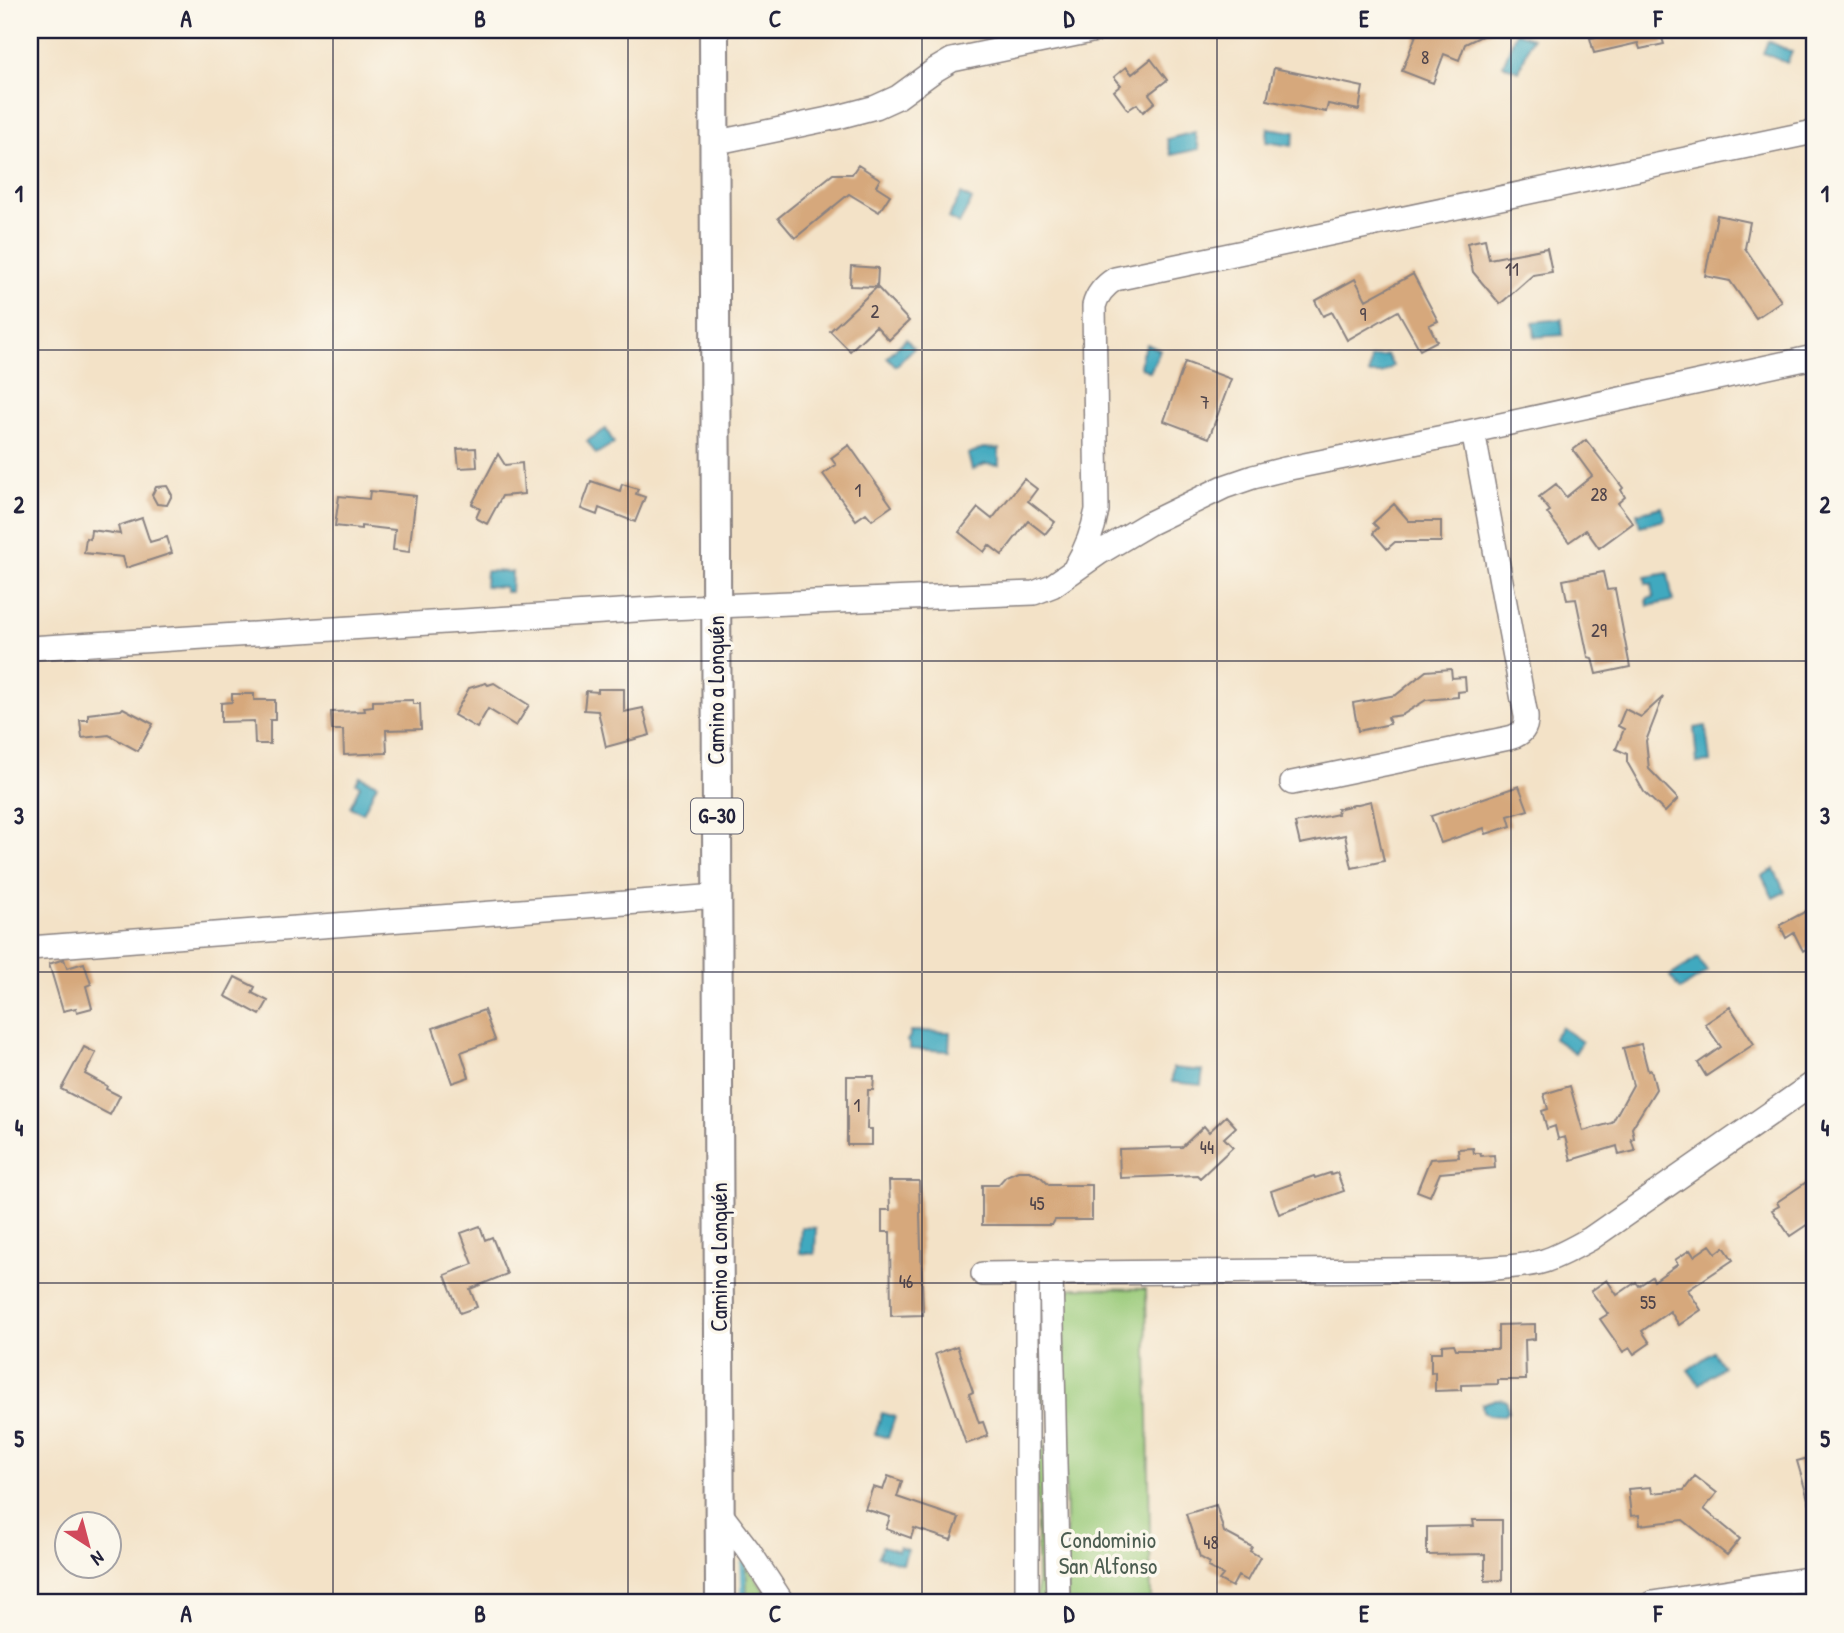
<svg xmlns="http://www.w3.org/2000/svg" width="1844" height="1633" font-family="'Patrick Hand',sans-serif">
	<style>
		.green { fill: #9aca79; stroke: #5e765a; stroke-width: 2 }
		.water { fill: #40a9bf; stroke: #31667d; stroke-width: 2 }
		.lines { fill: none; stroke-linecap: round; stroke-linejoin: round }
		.stream { stroke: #40a9bf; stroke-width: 5 }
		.building { fill: #d6a87c }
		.minor-casing { stroke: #8a8281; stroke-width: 26 }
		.major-casing { stroke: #8a8281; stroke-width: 32 }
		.minor { stroke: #fff; stroke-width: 23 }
		.major { stroke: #fff; stroke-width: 28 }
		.grid { fill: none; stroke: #22223b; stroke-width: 2; stroke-opacity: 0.55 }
		.labels { text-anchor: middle; stroke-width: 7; stroke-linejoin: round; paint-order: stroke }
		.number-label { font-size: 19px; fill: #4f444b }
		.shield { fill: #fbf7ec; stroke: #636270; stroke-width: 2 }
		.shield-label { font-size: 21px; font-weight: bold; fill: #22223b }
		.street-label { font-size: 23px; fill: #22223b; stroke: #fbf7ec }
		.park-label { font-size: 23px; fill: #4c5d51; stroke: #fbf7ec }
		.neatline { fill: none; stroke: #22223b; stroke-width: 2.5 }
		.grid-label { font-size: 23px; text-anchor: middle; font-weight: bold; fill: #22223b }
	</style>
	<rect width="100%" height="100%" fill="#fbf7ec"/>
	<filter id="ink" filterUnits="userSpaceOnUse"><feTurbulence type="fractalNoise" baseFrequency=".0143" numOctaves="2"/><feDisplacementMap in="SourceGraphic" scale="14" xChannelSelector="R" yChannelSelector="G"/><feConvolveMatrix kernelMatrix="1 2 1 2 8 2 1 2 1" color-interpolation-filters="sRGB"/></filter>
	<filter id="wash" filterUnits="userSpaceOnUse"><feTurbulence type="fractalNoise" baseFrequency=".00686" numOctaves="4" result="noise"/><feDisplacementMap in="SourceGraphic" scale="28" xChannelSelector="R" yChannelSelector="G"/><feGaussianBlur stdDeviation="1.57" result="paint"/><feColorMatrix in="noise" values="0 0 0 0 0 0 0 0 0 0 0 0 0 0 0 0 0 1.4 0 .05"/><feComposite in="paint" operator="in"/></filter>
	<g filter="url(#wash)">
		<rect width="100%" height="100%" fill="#f3e2c7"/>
		<path class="green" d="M 1073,1288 L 1146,1289 L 1151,1603 L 1067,1603 L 1063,1298 L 1066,1292 Z
			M 1040,1295 L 1049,1603 L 1037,1603 L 1037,1296 Z
			M 747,1566 L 773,1603 L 747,1603 Z"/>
		<path class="water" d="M 1516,32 L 1532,38 L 1519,71 L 1503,65 Z
			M 1768,41 L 1792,52 L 1787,63 L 1763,53 Z
			M 1268,128 L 1295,132 L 1292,146 L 1266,142 Z
			M 1195,132 L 1199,149 L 1171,155 L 1167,139 Z
			M 961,194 L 972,200 L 959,224 L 948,218 Z
			M 1562,319 L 1563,335 L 1535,337 L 1533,322 Z
			M 906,339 L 914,348 L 896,366 L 887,357 Z
			M 1147,344 L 1160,350 L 1150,372 L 1140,367 L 1142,354 Z
			M 1387,355 L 1393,366 L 1382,374 L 1369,374 L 1371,358 Z
			M 606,429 L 614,443 L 596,454 L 587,441 Z
			M 983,448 L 999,449 L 999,465 L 985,464 L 972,470 L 968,454 Z
			M 1662,507 L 1665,520 L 1640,526 L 1637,513 Z
			M 486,571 L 512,572 L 511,592 L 505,592 L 505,587 L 485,586 Z
			M 1668,573 L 1673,601 L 1648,606 L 1647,599 L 1654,597 L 1652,584 L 1646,584 L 1645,577 Z
			M 1706,726 L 1710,762 L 1697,763 L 1694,728 Z
			M 360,776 L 377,784 L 363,813 L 350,807 L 360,786 L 356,783 Z
			M 1774,869 L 1785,892 L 1773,898 L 1762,876 Z
			M 1698,958 L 1707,972 L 1680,990 L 1670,976 Z
			M 1561,1027 L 1582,1042 L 1575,1053 L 1553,1038 Z
			M 910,1031 L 950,1032 L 949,1051 L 910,1049 L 910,1045 L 907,1041 L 910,1036 Z
			M 1173,1068 L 1203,1071 L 1201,1085 L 1172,1082 Z
			M 801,1227 L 816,1228 L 815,1254 L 800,1253 Z
			M 1713,1352 L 1723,1366 L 1699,1384 L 1688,1370 Z
			M 1496,1399 L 1505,1400 L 1507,1403 L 1508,1411 L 1503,1416 L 1488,1415 L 1483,1411 L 1482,1404 Z
			M 882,1413 L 895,1417 L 888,1438 L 875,1434 Z
			M 882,1546 L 898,1551 L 899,1547 L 907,1550 L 903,1564 L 878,1556 Z"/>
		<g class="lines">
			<path class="stream" d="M 743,1564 L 744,1603"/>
		</g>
		<g id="blocks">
			<path class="building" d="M 1418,30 L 1494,30 L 1465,44 L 1459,60 L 1444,54 L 1433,83 L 1402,71 Z
				M 1593,30 L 1672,30 L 1673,36 L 1662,38 L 1664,44 L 1640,49 L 1638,43 L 1594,53 L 1590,38 L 1595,37 Z
				M 1151,59 L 1167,80 L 1149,94 L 1155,102 L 1143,112 L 1137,104 L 1128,110 L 1114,91 L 1121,85 L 1114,77 L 1126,67 L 1132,74 Z
				M 1274,68 L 1363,87 L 1359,110 L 1328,104 L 1326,112 L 1267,100 Z
				M 858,165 L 880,179 L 876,186 L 890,195 L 879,212 L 849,194 L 795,238 L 778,218 L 833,174 L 852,174 Z
				M 1717,215 L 1750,222 L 1745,248 L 1781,301 L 1756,318 L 1730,281 L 1705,276 Z
				M 1485,239 L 1489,259 L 1547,248 L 1552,272 L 1533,275 L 1500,304 L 1473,272 L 1467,243 Z
				M 851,266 L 878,268 L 877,287 L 850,286 Z
				M 1413,274 L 1438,321 L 1429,325 L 1437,341 L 1420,350 L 1398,311 L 1347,340 L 1332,312 L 1323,316 L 1315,301 L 1355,279 L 1366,300 Z
				M 877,287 L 909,321 L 889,340 L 876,326 L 850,351 L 830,331 Z
				M 1185,362 L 1231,379 L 1209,438 L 1164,421 Z
				M 1586,440 L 1623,488 L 1621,490 L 1625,497 L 1618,503 L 1633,523 L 1599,548 L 1586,530 L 1569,542 L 1547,513 L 1550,511 L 1539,497 L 1556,484 L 1566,497 L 1592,476 L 1573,450 Z
				M 849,445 L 892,506 L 872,520 L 866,513 L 856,520 L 823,474 L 836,465 L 831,458 Z
				M 476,448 L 477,467 L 459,468 L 457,449 Z
				M 498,454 L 505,465 L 522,463 L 524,494 L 502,496 L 487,524 L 476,518 L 480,509 L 472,504 Z
				M 1024,479 L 1037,489 L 1028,501 L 1055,522 L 1045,534 L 1028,521 L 1002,555 L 989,545 L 984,552 L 959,532 L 978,508 L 992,519 Z
				M 591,481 L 620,491 L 622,484 L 638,489 L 636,494 L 645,497 L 635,522 L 599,508 L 597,515 L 581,509 Z
				M 167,486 L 172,495 L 167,505 L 157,504 L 152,495 L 156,487 Z
				M 370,491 L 416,496 L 409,552 L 393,550 L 395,530 L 361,526 L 361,529 L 335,526 L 339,496 L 369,499 Z
				M 1394,504 L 1409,521 L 1441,521 L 1441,542 L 1395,542 L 1387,549 L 1373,533 L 1378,528 L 1373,523 Z
				M 142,518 L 150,542 L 167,537 L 172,553 L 126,568 L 123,557 L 84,553 L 86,538 L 90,539 L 91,530 L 120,534 L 118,526 Z
				M 1603,572 L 1607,590 L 1615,589 L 1630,667 L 1596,674 L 1592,658 L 1588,657 L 1576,599 L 1567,600 L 1563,580 Z
				M 1451,669 L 1452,678 L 1465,677 L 1466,691 L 1458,692 L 1458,697 L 1426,700 L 1402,715 L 1388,717 L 1390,724 L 1358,731 L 1353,703 L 1396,695 L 1426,671 Z
				M 486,683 L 488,685 L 494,683 L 529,705 L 516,726 L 488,709 L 477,728 L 454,715 L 469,688 Z
				M 598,689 L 624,689 L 624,712 L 643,708 L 650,735 L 606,747 L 598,711 L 584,710 L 586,691 L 598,692 Z
				M 232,694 L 254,694 L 254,700 L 275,700 L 275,720 L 270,720 L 270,744 L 255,744 L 254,721 L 221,722 L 221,703 L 232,702 Z
				M 1663,697 L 1646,741 L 1649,769 L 1678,799 L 1665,812 L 1644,792 L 1627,762 L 1627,754 L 1616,749 L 1624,729 L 1618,726 L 1625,709 L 1641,717 Z
				M 413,700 L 413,704 L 420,704 L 421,729 L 386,730 L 387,753 L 344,755 L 343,730 L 332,730 L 331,712 L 365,711 L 364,707 L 373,706 L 373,701 Z
				M 123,708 L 153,724 L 138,751 L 109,735 L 82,738 L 80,720 L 88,720 L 88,714 L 121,710 Z
				M 1519,786 L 1528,810 L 1508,816 L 1511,826 L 1486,834 L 1484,828 L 1441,843 L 1431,816 Z
				M 1371,801 L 1384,861 L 1352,868 L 1345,835 L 1300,844 L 1295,823 L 1338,814 L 1337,809 Z
				M 1814,907 L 1814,945 L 1803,951 L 1794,933 L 1786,938 L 1780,925 Z
				M 64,959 L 67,968 L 84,963 L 91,984 L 86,986 L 92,1008 L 77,1012 L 76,1008 L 63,1011 L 49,964 Z
				M 235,977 L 255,987 L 252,993 L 268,1001 L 260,1015 L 225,996 Z
				M 1730,1007 L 1754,1044 L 1706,1076 L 1698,1063 L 1721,1047 L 1705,1024 Z
				M 484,1010 L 495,1040 L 461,1052 L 469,1077 L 452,1083 L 433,1028 Z
				M 1641,1044 L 1648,1071 L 1651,1070 L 1656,1089 L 1632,1128 L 1634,1138 L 1631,1139 L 1635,1151 L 1619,1155 L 1617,1146 L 1571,1160 L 1565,1137 L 1558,1139 L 1555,1126 L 1547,1129 L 1542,1111 L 1548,1109 L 1544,1094 L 1570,1086 L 1583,1131 L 1612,1123 L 1633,1085 L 1623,1048 Z
				M 84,1047 L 96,1053 L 85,1074 L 107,1086 L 106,1089 L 120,1096 L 110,1115 L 61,1089 Z
				M 847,1076 L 874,1076 L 873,1090 L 868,1090 L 867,1129 L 872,1129 L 872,1145 L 847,1145 Z
				M 1226,1116 L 1236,1127 L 1224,1138 L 1233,1147 L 1200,1178 L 1197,1175 L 1120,1178 L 1119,1149 L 1182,1147 L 1204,1126 L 1209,1132 Z
				M 1473,1148 L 1474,1153 L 1480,1153 L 1481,1156 L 1494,1155 L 1495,1168 L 1440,1173 L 1430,1196 L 1417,1191 L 1430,1159 L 1459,1157 L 1458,1149 Z
				M 1018,1171 L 1030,1171 L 1041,1177 L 1049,1185 L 1092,1185 L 1092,1220 L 1055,1220 L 1052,1225 L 982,1225 L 982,1185 L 998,1185 L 1006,1176 Z
				M 1330,1173 L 1331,1175 L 1337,1173 L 1344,1191 L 1279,1214 L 1271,1191 L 1314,1176 L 1315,1178 Z
				M 1814,1177 L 1814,1220 L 1790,1236 L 1772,1210 L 1779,1206 L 1777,1202 Z
				M 889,1181 L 919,1181 L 923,1315 L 891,1316 L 890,1232 L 882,1232 L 882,1210 L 890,1210 Z
				M 480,1226 L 485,1240 L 492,1237 L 507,1274 L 470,1289 L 477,1307 L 460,1313 L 445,1275 L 473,1264 L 461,1233 Z
				M 1710,1245 L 1716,1253 L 1724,1247 L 1733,1260 L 1688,1290 L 1701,1310 L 1679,1325 L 1670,1311 L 1642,1331 L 1650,1343 L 1634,1354 L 1630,1348 L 1623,1352 L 1600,1319 L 1608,1314 L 1591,1291 L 1607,1280 L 1617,1295 L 1636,1282 L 1639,1286 L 1652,1277 L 1654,1281 L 1678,1264 L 1675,1260 L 1690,1250 L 1694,1256 Z
				M 1535,1324 L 1535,1339 L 1525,1340 L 1526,1380 L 1498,1380 L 1498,1384 L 1461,1385 L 1461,1390 L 1435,1391 L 1435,1372 L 1431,1373 L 1431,1352 L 1442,1352 L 1442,1345 L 1454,1344 L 1456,1349 L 1498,1349 L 1498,1325 Z
				M 957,1346 L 973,1392 L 969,1394 L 979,1423 L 983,1422 L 988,1436 L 966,1444 L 935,1354 Z
				M 1812,1457 L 1814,1465 L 1814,1506 L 1810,1506 L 1797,1461 Z
				M 888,1476 L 902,1481 L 897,1497 L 959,1518 L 951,1540 L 914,1528 L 911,1538 L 886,1529 L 890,1517 L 865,1509 L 873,1487 L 883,1490 Z
				M 1695,1476 L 1717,1493 L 1704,1509 L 1740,1539 L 1727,1555 L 1683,1520 L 1640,1525 L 1639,1515 L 1631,1516 L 1628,1489 L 1651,1487 L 1652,1493 L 1684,1490 Z
				M 1216,1505 L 1224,1532 L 1252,1547 L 1250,1551 L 1260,1557 L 1247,1581 L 1238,1576 L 1232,1587 L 1219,1580 L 1223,1575 L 1208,1567 L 1210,1563 L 1200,1557 L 1186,1514 Z
				M 1473,1520 L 1502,1520 L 1502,1580 L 1485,1581 L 1485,1554 L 1427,1555 L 1427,1527 L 1474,1526 Z"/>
		</g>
	</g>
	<g filter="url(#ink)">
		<use href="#blocks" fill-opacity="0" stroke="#8a8281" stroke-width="2"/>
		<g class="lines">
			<defs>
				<path id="minor" d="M 713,143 L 838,117 L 876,107 L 898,97 L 935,70 L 952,60 L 1096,30
					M 1076,566 C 1087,548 1093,531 1097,510 L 1094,306 C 1097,294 1104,286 1115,279 L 1814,132
					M 30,648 L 668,608 L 1034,593 L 1052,586 L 1099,553 L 1148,524 L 1224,487 L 1253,477 L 1285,469 L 1473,431 L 1814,357
					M 1292,783 L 1509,738 C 1521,735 1527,729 1526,716 L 1473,431
					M 30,948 L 718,896
					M 983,1274 L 1482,1269 C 1502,1267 1524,1267 1544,1261 C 1560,1256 1575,1247 1590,1239 L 1814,1083
					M 1027,1274 L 1027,1603
					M 1051,1274 L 1058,1603
					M 720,1513 L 749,1551 L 783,1603
					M 1652,1603 L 1814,1578"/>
				<path id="major" d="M 714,30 L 720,1603"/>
			</defs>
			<use href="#minor" class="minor-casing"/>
			<use href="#major" class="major-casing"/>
			<use href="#minor" class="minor"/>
			<use href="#major" class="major"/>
		</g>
	</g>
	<path class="grid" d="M 333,30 L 333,1603M 628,30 L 628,1603M 922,30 L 922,1603M 1217,30 L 1217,1603M 1511,30 L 1511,1603M 30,350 L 1814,350M 30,661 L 1814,661M 30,972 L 1814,972M 30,1283 L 1814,1283"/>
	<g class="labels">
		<g class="number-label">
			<text x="1425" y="64">8</text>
			<text x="1512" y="276">11</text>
			<text x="875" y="318">2</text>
			<text x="1363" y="321">9</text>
			<text x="1205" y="409">7</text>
			<text x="858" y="497">1</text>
			<text x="1599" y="501">28</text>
			<text x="1599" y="637">29</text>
			<text x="857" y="1112">1</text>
			<text x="1207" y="1154">44</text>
			<text x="1037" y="1210">45</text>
			<text x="906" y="1288">46</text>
			<text x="1648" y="1309">55</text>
			<text x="1211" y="1549">48</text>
		</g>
		<rect class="shield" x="691" y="798.5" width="52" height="35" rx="5"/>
		<g class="shield-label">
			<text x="717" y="823">G-30</text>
		</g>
		<g class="street-label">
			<text transform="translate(716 690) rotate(-90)" y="8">Camino a Lonquén</text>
			<text transform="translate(719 1257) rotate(-90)" y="8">Camino a Lonquén</text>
		</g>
		<g class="park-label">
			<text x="1108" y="1548">Condominio<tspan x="1108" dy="26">San Alfonso</tspan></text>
		</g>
	</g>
	<rect width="1844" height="1633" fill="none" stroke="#fbf7ec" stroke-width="77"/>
	<g transform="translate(88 1545) rotate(144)"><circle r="33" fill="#fbf7ec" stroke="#a4a2a5" stroke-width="2"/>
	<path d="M0-5L12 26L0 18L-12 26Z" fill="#d1495b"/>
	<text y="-10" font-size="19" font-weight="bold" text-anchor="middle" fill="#22223b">N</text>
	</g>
	<rect x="38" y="38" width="1768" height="1556" class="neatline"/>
	<g class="grid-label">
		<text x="186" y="27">A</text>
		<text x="480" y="27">B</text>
		<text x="775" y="27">C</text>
		<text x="1069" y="27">D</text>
		<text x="1364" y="27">E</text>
		<text x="1658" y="27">F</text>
		<text x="19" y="202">1</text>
		<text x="1825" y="202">1</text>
		<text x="19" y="513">2</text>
		<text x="1825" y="513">2</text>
		<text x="19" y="824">3</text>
		<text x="1825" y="824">3</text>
		<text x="19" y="1136">4</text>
		<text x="1825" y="1136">4</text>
		<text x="19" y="1447">5</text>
		<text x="1825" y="1447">5</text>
		<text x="186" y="1622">A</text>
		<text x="480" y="1622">B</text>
		<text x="775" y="1622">C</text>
		<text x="1069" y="1622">D</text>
		<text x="1364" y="1622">E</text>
		<text x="1658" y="1622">F</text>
	</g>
</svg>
